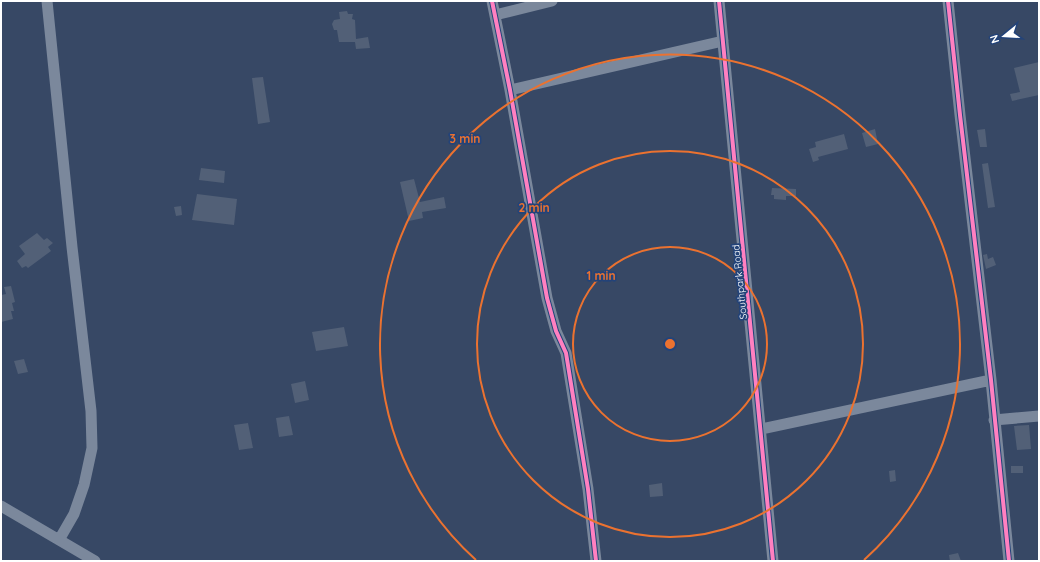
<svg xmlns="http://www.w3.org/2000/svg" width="1040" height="562" font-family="Quicksand,sans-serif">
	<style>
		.building { fill: #526077 }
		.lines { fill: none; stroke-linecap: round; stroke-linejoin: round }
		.minor { stroke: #7b889c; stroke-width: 11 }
		.cycleway-casing { stroke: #234379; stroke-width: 6 }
		.cycleway { stroke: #ff80c0; stroke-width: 4 }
		.ring { fill: none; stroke: #eb7230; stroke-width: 2 }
		.labels { text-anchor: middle; stroke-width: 3.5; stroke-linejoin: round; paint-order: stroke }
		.street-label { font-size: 10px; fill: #fff; stroke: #234379 }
		.centre { fill: #eb7230; stroke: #234379; stroke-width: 2 }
		.ring-label { font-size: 12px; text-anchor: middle; font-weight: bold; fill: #eb7230; stroke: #234379; stroke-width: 3.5; stroke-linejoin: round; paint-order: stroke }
	</style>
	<rect width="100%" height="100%" fill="#374865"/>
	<path class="building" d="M 347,11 L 348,14 L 353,14 L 352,19 L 355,20 L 356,39 L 368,37 L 370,48 L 356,49 L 355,42 L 339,42 L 337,30 L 334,30 L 332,24 L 334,20 L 340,19 L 339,12 Z
		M 1039,62 L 1039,95 L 1012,101 L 1010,94 L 1020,92 L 1014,68 Z
		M 263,77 L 270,122 L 258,124 L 252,78 Z
		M 875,129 L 878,144 L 866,147 L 862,133 Z
		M 985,129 L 987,147 L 980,147 L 977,130 Z
		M 844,134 L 848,149 L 818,157 L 819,160 L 813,162 L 809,149 L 816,147 L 815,142 Z
		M 988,163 L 995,207 L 988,208 L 982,164 Z
		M 201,168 L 225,171 L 224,183 L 199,180 Z
		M 414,179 L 420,202 L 444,197 L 446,208 L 422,212 L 423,218 L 409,221 L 400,182 Z
		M 772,188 L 796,189 L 796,196 L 786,196 L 786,200 L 774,199 L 774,195 L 771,195 Z
		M 197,194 L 237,199 L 234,225 L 192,220 Z
		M 181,206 L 182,215 L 176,216 L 174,207 Z
		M 37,233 L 44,240 L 47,238 L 53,243 L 48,247 L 51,251 L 28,268 L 26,266 L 22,268 L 17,261 L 25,254 L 19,246 Z
		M 987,254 L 988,259 L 993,257 L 996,265 L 986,269 L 983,255 Z
		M 11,286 L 15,302 L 12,303 L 14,311 L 11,311 L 13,319 L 1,322 L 1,295 L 6,294 L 4,287 Z
		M 344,327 L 348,346 L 316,351 L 312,332 Z
		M 24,359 L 28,372 L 18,374 L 14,361 Z
		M 305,381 L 309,400 L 295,403 L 291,384 Z
		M 289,416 L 293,435 L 279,437 L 276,418 Z
		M 248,423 L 253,448 L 239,450 L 234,425 Z
		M 1029,425 L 1031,449 L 1017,450 L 1014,426 Z
		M 1011,466 L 1023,466 L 1023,473 L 1011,473 Z
		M 895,470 L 896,481 L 890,482 L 889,471 Z
		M 662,483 L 663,496 L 650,497 L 649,485 Z
		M 958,553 L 961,561 L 950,561 L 949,555 Z"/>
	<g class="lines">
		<path class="minor" d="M 47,1 L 72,247 L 91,411 L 92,448 L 84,485 L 74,514 L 59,540
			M 492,1 L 510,90 L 547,298 L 556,331 L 566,353 L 588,489 L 596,561
			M 719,1 L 773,561
			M 948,1 L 960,115 L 991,380 L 1009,561
			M 495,15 L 552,1
			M 510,90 L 723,41
			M 994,420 L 1039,416
			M 761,429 L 991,380
			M 1,506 L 95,561"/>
		<defs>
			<path id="cycleway" d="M 492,1 L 510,90 L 547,298 L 556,331 L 566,353 L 588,489 L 596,561
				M 719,1 L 773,561
				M 948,1 L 960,115 L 991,380 L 1009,561"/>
		</defs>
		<use href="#cycleway" class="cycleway-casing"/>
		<use href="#cycleway" class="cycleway"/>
	</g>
	<g class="ring">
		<circle cx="670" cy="344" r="97"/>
		<circle cx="670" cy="344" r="193"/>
		<path d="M476 560A290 290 0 1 1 864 560"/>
	</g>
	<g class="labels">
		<g class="street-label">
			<text transform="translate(739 282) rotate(-96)" y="4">Southpark Road</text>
		</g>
	</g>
	<circle cx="670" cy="344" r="6" class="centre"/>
	<g class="ring-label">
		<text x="465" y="143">3 min</text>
		<text x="534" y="212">2 min</text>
		<text x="601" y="280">1 min</text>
	</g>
	<rect width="1040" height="562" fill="none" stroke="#ffffff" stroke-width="4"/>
	<g transform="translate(1004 36) rotate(252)" stroke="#234379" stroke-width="3" paint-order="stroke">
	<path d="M0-3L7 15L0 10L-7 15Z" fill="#ffffff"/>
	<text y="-6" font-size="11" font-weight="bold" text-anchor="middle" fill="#ffffff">N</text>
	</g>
</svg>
